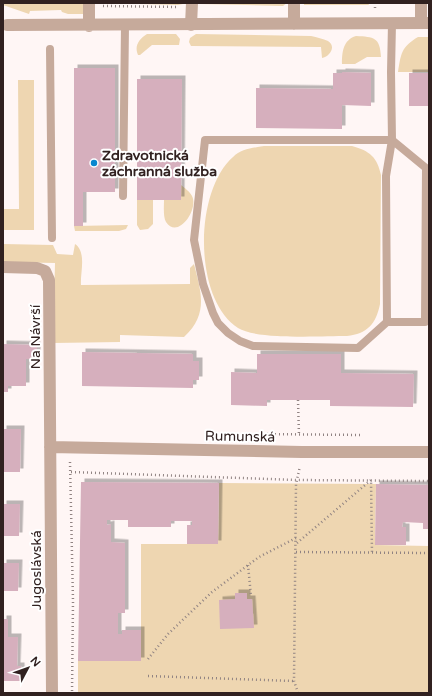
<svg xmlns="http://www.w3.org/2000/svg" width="432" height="696" font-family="'Varela Round',sans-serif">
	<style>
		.green { fill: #eed6b1 }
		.building { fill: #d6afbd; filter: url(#shadow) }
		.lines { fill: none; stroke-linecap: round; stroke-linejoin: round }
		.path { stroke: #908382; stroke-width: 2.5; stroke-dasharray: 1 3; stroke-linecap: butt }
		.service { stroke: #c6aa9b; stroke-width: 8 }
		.minor { stroke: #c6aa9b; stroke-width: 12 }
		.poi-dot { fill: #0987cf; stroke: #fff; stroke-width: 1.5 }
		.labels { text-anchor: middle; stroke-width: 4; stroke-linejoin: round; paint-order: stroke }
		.poi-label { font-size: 14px; font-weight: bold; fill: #312120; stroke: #fff; text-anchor: start }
		.street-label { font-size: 14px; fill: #312120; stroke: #fff }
	</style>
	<defs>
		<filter id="shadow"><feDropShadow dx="3.5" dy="-3.5" stdDeviation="0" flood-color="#0004"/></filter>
	</defs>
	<rect width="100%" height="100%" fill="#fff6f5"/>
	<path class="green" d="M 3,3 L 84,3 L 84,14 L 68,14 L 62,12 L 61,10 L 30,11 L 29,14 L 3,5 Z
		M 102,3 L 183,3 L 183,4 L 178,5 Z
		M 199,3 L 287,3 L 283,6 L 199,4 Z
		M 304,3 L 368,3 L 369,5 L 304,5 Z
		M 147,34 L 176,34 L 180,39 L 179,45 L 152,45 L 140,55 L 138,55 C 134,46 139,39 147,34 Z
		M 196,34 L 311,36 C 317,37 323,39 328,41 C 337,47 329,57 322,58 L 321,47 L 191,46 L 189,42 L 190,38 Z
		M 356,36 C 374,37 380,37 381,57 L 367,57 L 355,64 L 342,64 C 342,52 343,40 356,36 Z
		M 418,37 L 429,37 L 429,72 L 398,72 C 401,54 401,47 418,37 Z
		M 18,80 L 34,80 L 34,230 L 3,230 L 3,209 L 19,209 Z
		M 264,146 L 352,146 C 370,151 377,157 381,175 L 380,304 C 376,324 367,334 347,336 C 322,336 257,340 238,328 C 193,299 194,191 233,157 C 241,149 253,148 264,146 Z
		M 181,185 C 185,188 190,192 192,196 C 199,209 178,240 166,222 C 163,217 164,206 164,200 L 181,200 Z
		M 137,200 L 153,200 L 153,224 L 148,229 L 140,230 L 137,225 Z
		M 128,225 L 126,229 L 119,231 L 75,231 L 74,226 Z
		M 3,244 L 53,245 L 57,254 L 73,255 L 75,244 C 87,252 80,273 81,285 L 190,284 L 190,268 L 194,264 C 201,292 209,314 184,337 L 120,335 L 120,342 L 53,343 L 55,263 L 3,262 Z
		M 219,483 L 376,484 L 375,545 L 429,546 L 429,693 L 78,693 L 78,661 L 141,661 L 141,544 L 218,544 Z"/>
	<path class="building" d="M 74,68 L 115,68 L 115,192 L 83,192 L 83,226 L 74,226 Z
		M 342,72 L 371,73 L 371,106 L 342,105 L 342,129 L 256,128 L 256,88 L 333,89 L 333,73 L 342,73 Z
		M 409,73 L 429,73 L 429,106 L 409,106 Z
		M 137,79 L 182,79 L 181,200 L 137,200 Z
		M 3,344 L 37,345 L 37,359 L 26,359 L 26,386 L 8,386 L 8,392 L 3,392 Z
		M 82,352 L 193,354 L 193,361 L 199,361 L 199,380 L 193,380 L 193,388 L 82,386 Z
		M 257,354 L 341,354 L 341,373 L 414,374 L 413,407 L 330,406 L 330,400 L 267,400 L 267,406 L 231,405 L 231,372 L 257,373 Z
		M 3,429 L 21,429 L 20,472 L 3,472 Z
		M 81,482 L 219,483 L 218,544 L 187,544 L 187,525 L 192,525 L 192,521 L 171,521 L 171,527 L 128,527 L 128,520 L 107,520 L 107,525 L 111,524 L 111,542 L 125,543 L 125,613 L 118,613 L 118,634 L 122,634 L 122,630 L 141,630 L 141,661 L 78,661 Z
		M 376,484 L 429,485 L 429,529 L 423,529 L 423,523 L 403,522 L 402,527 L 406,527 L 406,545 L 375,545 Z
		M 3,504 L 20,504 L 19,536 L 3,536 Z
		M 3,563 L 19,563 L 18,591 L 3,591 Z
		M 235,593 L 247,593 L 247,599 L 252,599 L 254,628 L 220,629 L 219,600 L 235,599 Z
		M 3,619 L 8,619 L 8,637 L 18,637 L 17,666 L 21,666 L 22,681 L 3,681 Z"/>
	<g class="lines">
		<path class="path" d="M 375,3 L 375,8
			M 103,6 L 178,7
			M 298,400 L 299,436
			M 255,434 L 362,435
			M 70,462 L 73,601 L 72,693
			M 71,472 L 297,480 L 429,481
			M 297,543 L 371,480 L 372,553
			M 296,552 L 429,553
			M 248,565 L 251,596
			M 148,659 L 168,634 L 212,592 L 259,557 L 296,538
			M 148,676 L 294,681
			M 298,693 L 294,681 L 296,484 L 300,466"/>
		<path class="service" d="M 50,49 L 52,238
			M 205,140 L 392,140 L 426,168 L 425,322 L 387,322 L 358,348 L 253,346 L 240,341 L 228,333 L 218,323 L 213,313 L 203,284 L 194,240 Z
			M 123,196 L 125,25
			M 387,322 L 386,176 L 392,140 L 391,72 L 392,23"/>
		<path class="minor" d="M 421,3 L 421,23
			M 294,24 L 294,3
			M 7,25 L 429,23
			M 191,25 L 192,3
			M 89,26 L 89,3
			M 3,267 L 37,268 L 45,271 L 49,280 L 52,693
			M 50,447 L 302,452 L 429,452"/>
	</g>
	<circle class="poi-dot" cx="94" cy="163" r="4"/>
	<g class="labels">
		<g class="poi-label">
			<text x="102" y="160">Zdravotnická<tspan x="102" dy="16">záchranná služba</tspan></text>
		</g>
		<g class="street-label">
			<text transform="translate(35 337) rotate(-90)" y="5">Na Návrší</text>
			<text transform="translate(240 436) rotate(1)" y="5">Rumunská</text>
			<text transform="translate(36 570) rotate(-90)" y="5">Jugoslávská</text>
		</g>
	</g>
	<rect width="432" height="696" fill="none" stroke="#312120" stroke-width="8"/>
	<g transform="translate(28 668) rotate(49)" stroke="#ffffff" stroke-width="3" paint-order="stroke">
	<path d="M0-3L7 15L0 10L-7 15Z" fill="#312120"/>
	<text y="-6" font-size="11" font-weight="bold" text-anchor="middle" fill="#312120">N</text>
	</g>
</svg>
